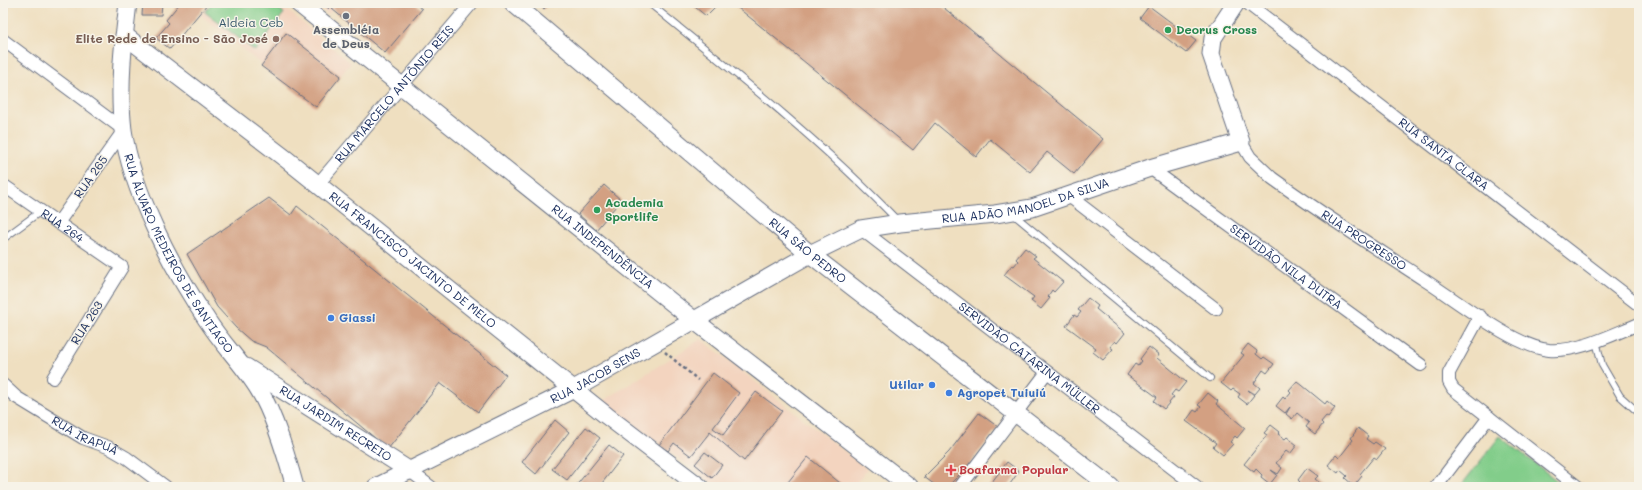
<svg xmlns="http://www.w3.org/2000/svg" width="1642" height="490" font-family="Mali,sans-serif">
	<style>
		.built { fill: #f3d4bf }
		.green { fill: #82cd8a; stroke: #4e7e74 }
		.building { fill: #d3a082 }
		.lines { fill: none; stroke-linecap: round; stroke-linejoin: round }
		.lane-casing { stroke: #656d80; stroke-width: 8 }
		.street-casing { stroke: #656d80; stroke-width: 14 }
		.secondary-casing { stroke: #656d80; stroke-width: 19 }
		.path { stroke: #656d80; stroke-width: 2.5; stroke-dasharray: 3 3; stroke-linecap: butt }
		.lane { stroke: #fff; stroke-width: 6 }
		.street { stroke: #fff; stroke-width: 12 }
		.secondary { stroke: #fff; stroke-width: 17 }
		.worship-dot { fill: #6b7280; stroke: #f7f3e8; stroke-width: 1.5 }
		.leisure-dot { fill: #2e9e5b; stroke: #f7f3e8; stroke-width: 1.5 }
		.education-dot { fill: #8d6e63; stroke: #f7f3e8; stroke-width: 1.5 }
		.shop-dot { fill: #3f7fe0; stroke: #f7f3e8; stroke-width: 1.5 }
		.health-dot { fill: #e0444e; stroke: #f7f3e8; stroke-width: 1.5 }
		.labels { text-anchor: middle; stroke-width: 3; stroke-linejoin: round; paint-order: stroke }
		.park-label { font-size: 12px; fill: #355669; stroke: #f7f3e8 }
		.worship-label { font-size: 12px; font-weight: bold; fill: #5b616d; stroke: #f7f3e8 }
		.leisure-label { font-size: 12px; font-weight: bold; fill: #27864d; stroke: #f7f3e8; text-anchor: start }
		.education-label { font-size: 12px; font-weight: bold; fill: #785e54; stroke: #f7f3e8; text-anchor: end }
		.street-label { font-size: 12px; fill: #1b2f5e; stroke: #f7f3e8 }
		.shop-label { font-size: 12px; font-weight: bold; fill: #366cbe; stroke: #f7f3e8; text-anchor: start }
		.health-label { font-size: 12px; font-weight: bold; fill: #be3a42; stroke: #f7f3e8; text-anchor: start }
	</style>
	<rect width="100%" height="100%" fill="#f7f3e8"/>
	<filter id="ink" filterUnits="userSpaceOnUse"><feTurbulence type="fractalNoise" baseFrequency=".025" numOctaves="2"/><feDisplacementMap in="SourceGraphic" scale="8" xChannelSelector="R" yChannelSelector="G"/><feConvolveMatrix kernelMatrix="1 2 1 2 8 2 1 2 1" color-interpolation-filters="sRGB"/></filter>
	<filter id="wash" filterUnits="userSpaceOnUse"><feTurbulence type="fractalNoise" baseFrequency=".012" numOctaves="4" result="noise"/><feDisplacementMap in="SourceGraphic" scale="16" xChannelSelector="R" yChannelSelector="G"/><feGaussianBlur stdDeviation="0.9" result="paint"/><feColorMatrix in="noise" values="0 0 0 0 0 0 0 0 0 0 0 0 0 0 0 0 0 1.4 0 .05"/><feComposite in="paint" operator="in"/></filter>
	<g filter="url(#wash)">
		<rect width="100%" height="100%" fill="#efdfc0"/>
		<path class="built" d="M 211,3 L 279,3 L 351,63 L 314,108 L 201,15 Z
			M 314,3 L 338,3 L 328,15 Z
			M 701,339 L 867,469 L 853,487 L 716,487 L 603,401 Z"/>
		<path class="green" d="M 212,3 L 271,3 L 284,13 L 255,51 L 205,12 Z
			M 1500,436 L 1565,487 L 1460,487 Z"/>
		<g id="blocks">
			<path class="building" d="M 143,3 L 162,3 L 161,15 L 142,15 Z
				M 180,3 L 208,3 L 170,49 L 156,38 L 169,23 L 166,20 Z
				M 322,3 L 334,3 L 329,9 Z
				M 338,3 L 414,3 L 422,9 L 385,53 L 332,9 Z
				M 537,3 L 549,3 L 544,9 Z
				M 690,3 L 719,3 L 706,16 Z
				M 732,3 L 938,3 L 1103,139 L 1074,174 L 1047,152 L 1030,172 L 990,139 L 976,157 L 935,123 L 913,150 Z
				M 1149,6 L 1196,41 L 1186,53 L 1140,18 Z
				M 286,33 L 341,76 L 316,107 L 261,66 Z
				M 604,185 L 621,200 L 596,230 L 578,214 Z
				M 269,198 L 291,215 L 297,206 L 506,375 L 478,412 L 440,383 L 388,449 L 266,347 L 251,341 L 236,328 L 217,307 L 187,254 Z
				M 1025,248 L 1036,256 L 1033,258 L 1063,282 L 1054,292 L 1052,290 L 1048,296 L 1050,298 L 1041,309 L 1031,301 L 1034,297 L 1004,275 L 1012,265 L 1014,266 L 1018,261 L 1016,259 Z
				M 1088,298 L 1098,306 L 1096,309 L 1125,333 L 1117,343 L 1115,341 L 1110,347 L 1113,349 L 1103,360 L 1093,352 L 1096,348 L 1066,326 L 1074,315 L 1077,317 L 1081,312 L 1078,310 Z
				M 1248,344 L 1257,351 L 1256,354 L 1262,359 L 1264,357 L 1274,364 L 1267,373 L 1263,370 L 1254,383 L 1260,388 L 1255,394 L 1248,390 L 1254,395 L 1247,404 L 1238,397 L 1240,394 L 1233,389 L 1231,391 L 1221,383 L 1244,355 L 1241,353 Z
				M 1149,347 L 1159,355 L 1157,358 L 1186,382 L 1178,392 L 1175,390 L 1171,395 L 1174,397 L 1164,409 L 1154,401 L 1157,397 L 1127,375 L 1135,364 L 1138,366 L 1142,361 L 1140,359 Z
				M 713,373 L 739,393 L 713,428 L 723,435 L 756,392 L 782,411 L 744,461 L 710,432 L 691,456 L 674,443 L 668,451 L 659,445 Z
				M 1297,381 L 1325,404 L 1327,401 L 1335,408 L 1328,417 L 1326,416 L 1321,422 L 1323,424 L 1315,434 L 1306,427 L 1309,423 L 1297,413 L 1292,419 L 1286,414 L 1290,407 L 1285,413 L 1276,406 L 1283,397 L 1285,399 L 1291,392 L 1289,390 Z
				M 1208,393 L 1218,401 L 1216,404 L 1245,428 L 1237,438 L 1235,436 L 1230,442 L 1233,444 L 1223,455 L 1213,447 L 1216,443 L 1186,421 L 1194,410 L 1197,412 L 1201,407 L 1198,405 Z
				M 979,413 L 998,427 L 968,466 L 947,487 L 938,487 L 924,477 L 949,452 Z
				M 555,420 L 569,432 L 536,474 L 522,462 Z
				M 1271,425 L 1280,432 L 1278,434 L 1285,439 L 1287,437 L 1297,445 L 1290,454 L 1286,451 L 1276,463 L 1282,468 L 1278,474 L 1271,470 L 1277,475 L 1270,484 L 1261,477 L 1262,475 L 1256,469 L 1254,472 L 1244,464 L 1267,435 L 1264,433 Z
				M 586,427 L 600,438 L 567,480 L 552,469 Z
				M 1358,428 L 1368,436 L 1366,439 L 1373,444 L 1375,442 L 1385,449 L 1377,459 L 1374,457 L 1360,474 L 1362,476 L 1354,486 L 1345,478 L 1347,476 L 1340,470 L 1338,473 L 1328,465 L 1336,455 L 1339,458 L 1353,440 L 1351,438 Z
				M 609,445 L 623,456 L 599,487 L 575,487 Z
				M 705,452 L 722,465 L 712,478 L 695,464 Z
				M 808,457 L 845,487 L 784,487 Z
				M 1007,462 L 1019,471 L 1008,487 L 988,487 Z
				M 1307,468 L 1318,476 L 1315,479 L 1325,487 L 1296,487 L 1300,482 L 1298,480 Z"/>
		</g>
	</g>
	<g filter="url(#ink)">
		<use href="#blocks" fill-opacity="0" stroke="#656d80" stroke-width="1"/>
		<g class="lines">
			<defs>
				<path id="lane" d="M 649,3 C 734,72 821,141 897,220
					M 1013,214 L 1210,378
					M 3,239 L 41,211
					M 1596,341 L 1602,365 L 1620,396 L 1639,413"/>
				<g id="street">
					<path id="s1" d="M 1247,3 L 1639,305"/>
					<path d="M 3,40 L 124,130 L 58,223"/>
					<path id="s2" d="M 1241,142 L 1250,157 L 1272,178 C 1322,214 1374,247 1426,281 C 1456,300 1515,347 1549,350 C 1580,352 1611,335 1639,324"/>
					<path id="s3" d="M 1150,168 L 1421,365"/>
					<path id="s4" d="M 318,184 L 472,3"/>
					<path id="s5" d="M 3,185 L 122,267 L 53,378"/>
					<path d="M 1069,196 L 1216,309"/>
					<path id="s6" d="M 861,229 L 1197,487"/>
					<path d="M 1480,316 L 1449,373 L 1449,382 L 1453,389 L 1578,487"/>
					<path id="s7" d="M 3,385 L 16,397 L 83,438 L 108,447 L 127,458 L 166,487"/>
					<path d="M 410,471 L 431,487"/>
					<path d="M 960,487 L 1047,372"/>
					<path d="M 1436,487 L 1489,417"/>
				</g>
				<g id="secondary">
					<path id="s8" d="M 128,3 C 123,45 118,88 123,130 C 132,192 172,268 207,320 C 223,345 244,365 259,390 C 275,416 287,458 295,487"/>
					<path id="s9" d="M 298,3 L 695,321 L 910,487"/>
					<path id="s10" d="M 513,3 L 810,254 L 1111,487"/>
					<path id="s11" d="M 124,35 L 286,159 L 607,416 L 700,487"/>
					<path id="s12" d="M 246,367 L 410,471"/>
					<path id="s13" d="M 376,487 L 574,389 L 810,254 L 861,229 L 900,223 L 995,214 L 1032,208 L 1150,168 L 1241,142 L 1211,54 L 1213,38 L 1236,3"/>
				</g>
			</defs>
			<use href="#lane" class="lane-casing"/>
			<use href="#street" class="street-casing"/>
			<use href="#secondary" class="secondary-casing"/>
			<path class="path" d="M 665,352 L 698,380"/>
			<use href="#lane" class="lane"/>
			<use href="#street" class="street"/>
			<use href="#secondary" class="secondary"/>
		</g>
	</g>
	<circle class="worship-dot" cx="346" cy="16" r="4"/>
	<g class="leisure-dot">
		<circle cx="1168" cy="30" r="4"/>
		<circle cx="597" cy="210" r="4"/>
	</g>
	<circle class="education-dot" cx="276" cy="39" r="4"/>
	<g class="shop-dot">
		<circle cx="331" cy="318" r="4"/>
		<circle cx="932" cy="385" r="4"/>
		<circle cx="949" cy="393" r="4"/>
	</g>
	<path class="health-dot" d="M949 464h4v4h4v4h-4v4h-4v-4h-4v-4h4z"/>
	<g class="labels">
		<g class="park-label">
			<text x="251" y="27">Aldeia Ceb</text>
		</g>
		<g class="worship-label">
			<text x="346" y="34">Assembléia<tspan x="346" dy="14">de Deus</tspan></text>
		</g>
		<g class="leisure-label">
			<text x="1176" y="34">Deorus Cross</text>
			<text x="605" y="207">Academia<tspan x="605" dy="14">Sportlife</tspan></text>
		</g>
		<g class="education-label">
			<text x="268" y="43">Elite Rede de Ensino - São José</text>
		</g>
		<g class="street-label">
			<text dy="4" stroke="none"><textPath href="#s4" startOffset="118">RUA MARCELO ANTÔNIO REIS</textPath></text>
			<text dy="4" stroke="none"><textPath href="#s1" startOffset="248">RUA SANTA CLARA</textPath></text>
			<text transform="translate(91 177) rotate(-55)" y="4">RUA 265</text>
			<text dy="4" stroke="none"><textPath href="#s13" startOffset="717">RUA ADÃO MANOEL DA SILVA</textPath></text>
			<text dy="4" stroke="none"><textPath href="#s5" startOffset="72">RUA 264</textPath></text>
			<text dy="4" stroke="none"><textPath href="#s2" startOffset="159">RUA PROGRESSO</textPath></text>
			<text dy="4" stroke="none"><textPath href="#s9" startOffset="390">RUA INDEPENDÊNCIA</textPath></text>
			<text dy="4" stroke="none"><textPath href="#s10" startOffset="385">RUA SÃO PEDRO</textPath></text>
			<text dy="4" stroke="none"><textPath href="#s8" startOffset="264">RUA ÁLVARO MEDEIROS DE SANTIAGO</textPath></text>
			<text dy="4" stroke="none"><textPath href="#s11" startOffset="366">RUA FRANCISCO JACINTO DE MELO</textPath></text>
			<text dy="4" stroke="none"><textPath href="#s3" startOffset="168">SERVIDÃO NILA DUTRA</textPath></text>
			<text transform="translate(87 323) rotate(-58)" y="4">RUA 263</text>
			<text dy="4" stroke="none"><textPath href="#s6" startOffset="212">SERVIDÃO CATARINA MÜLLER</textPath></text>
			<text dy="4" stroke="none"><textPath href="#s13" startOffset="246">RUA JACOB SENS</textPath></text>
			<text dy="4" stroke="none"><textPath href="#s12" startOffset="106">RUA JARDIM RECREIO</textPath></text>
			<text dy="4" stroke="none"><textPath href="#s7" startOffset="97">RUA IRAPUÃ</textPath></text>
		</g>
		<g class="shop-label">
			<text x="339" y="322">Giassi</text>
			<text x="924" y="389" text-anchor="end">Utilar</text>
			<text x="957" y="397">Agropet Tuiuiú</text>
		</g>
		<g class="health-label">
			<text x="959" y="474">Boafarma Popular</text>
		</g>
	</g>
	<rect width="1642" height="490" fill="none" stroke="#f7f3e8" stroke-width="16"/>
</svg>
